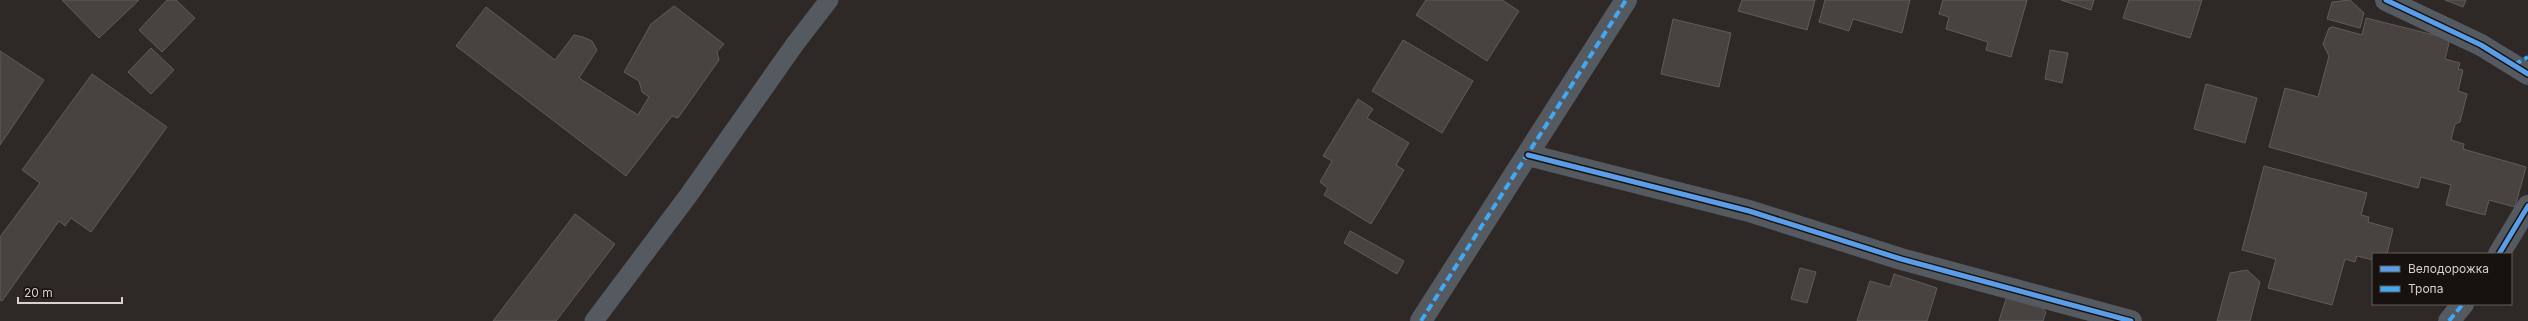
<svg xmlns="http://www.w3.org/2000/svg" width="2528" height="321" font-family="Inter,sans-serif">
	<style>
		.building { fill: #484241; stroke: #615c5b }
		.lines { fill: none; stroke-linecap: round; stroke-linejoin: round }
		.lane { stroke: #555a60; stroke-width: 19 }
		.street { stroke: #555a60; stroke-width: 22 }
		.quiet { stroke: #3fa9f5; stroke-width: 4; stroke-dasharray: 8 4; stroke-linecap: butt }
		.cycleway-casing { stroke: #17120f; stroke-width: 8 }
		.cycleway { stroke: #5a9eea; stroke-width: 5 }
	</style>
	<rect width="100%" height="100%" fill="#2e2926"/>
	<path class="building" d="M 62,0 L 139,0 L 99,38 Z
		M 167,0 L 176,0 L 195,18 L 162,52 L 139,30 Z
		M 1426,0 L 1502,0 L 1519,11 L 1487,61 L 1416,15 Z
		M 1742,0 L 1815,0 L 1807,30 L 1738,11 Z
		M 1825,0 L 1910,0 L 1902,33 L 1853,19 L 1849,31 L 1819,22 Z
		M 1943,0 L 2027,0 L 2011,57 L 1986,50 L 1988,42 L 1946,29 L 1949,17 L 1939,14 Z
		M 2061,0 L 2094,0 L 2091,10 Z
		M 2129,0 L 2202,0 L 2190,38 L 2123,18 Z
		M 2350,0 L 2364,13 L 2360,28 L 2327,19 L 2332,2 Z
		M 2445,0 L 2466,0 L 2463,7 Z
		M 674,6 L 724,44 L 717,52 L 719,60 L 678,118 L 672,116 L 626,176 L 456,46 L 486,7 L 555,60 L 574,35 L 583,37 L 592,41 L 597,50 L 579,78 L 638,115 L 649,97 L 642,92 L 639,81 L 624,72 L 651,24 Z
		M 2366,18 L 2450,39 L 2445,59 L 2460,63 L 2458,69 L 2463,70 L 2458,91 L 2467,94 L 2460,122 L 2455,124 L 2451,140 L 2464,144 L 2463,149 L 2526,167 L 2515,207 L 2489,200 L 2485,215 L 2446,205 L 2451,185 L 2421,177 L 2418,188 L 2269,147 L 2285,88 L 2318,97 L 2329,56 L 2323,44 L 2329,28 L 2333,27 L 2362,35 Z
		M 1673,19 L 1731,33 L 1719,87 L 1661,74 Z
		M 1403,40 L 1473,81 L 1442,133 L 1372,91 Z
		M 151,48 L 174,70 L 151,94 L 128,72 Z
		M 2050,50 L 2068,53 L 2062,83 L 2045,79 Z
		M 0,51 L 44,80 L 0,145 Z
		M 92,74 L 167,127 L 91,232 L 71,218 L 65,226 L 59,221 L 2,301 L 0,300 L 0,237 L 40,183 L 22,170 Z
		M 2206,84 L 2257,98 L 2245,143 L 2194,129 Z
		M 1358,99 L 1373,109 L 1367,118 L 1409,143 L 1396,165 L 1404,170 L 1371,224 L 1324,195 L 1328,188 L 1320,182 L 1332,161 L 1323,156 Z
		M 2264,166 L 2367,193 L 2361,215 L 2369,217 L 2368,222 L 2393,229 L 2387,254 L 2373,254 L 2373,260 L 2357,256 L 2355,262 L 2345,259 L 2332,305 L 2268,288 L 2276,259 L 2242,250 Z
		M 575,214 L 615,244 L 556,321 L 493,321 Z
		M 1350,231 L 1404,261 L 1397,274 L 1344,243 Z
		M 1800,268 L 1816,272 L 1807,303 L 1791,299 Z
		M 2247,270 L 2260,282 L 2250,321 L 2217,321 L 2230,273 Z
		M 1894,274 L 1937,288 L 1927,321 L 1857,321 L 1870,281 L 1890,287 Z
		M 2014,296 L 2034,300 L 2046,312 L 2043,321 L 1999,321 L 2006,299 Z"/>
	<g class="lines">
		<path class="lane" d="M 594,321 L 688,196 L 795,44 L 829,0"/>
		<path class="street" d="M 2386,0 L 2481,45 L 2528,74
			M 1528,155 L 1749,211 L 1901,259 L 2131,321
			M 2499,254 L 2528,206
			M 1421,321 L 1626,0
			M 2449,321 L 2463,304"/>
		<path class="quiet" d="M 2514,65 L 2528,57
			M 1421,321 L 1626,0
			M 2449,321 L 2463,304"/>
		<defs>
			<path id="cycleway" d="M 2386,0 L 2481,45 L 2528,74
				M 1528,155 L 1749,211 L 1901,259 L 2131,321
				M 2499,254 L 2528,206"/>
		</defs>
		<use href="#cycleway" class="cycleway-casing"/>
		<use href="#cycleway" class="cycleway"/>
	</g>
	<rect x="2372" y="253" width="140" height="52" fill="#17120f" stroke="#645e5b"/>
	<rect x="2380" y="266" width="20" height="6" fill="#5a9eea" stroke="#645e5b"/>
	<text x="2408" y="273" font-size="12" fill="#d8d1cd">Велодорожка</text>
	<rect x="2380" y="286" width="20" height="6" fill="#3fa9f5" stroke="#645e5b"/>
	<text x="2408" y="293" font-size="12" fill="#d8d1cd">Тропа</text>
	<path d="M18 297v6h104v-6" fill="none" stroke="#d8d1cd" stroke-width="2"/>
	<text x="24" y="297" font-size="12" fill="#d8d1cd" stroke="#17120f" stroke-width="3" paint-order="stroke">20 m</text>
</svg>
